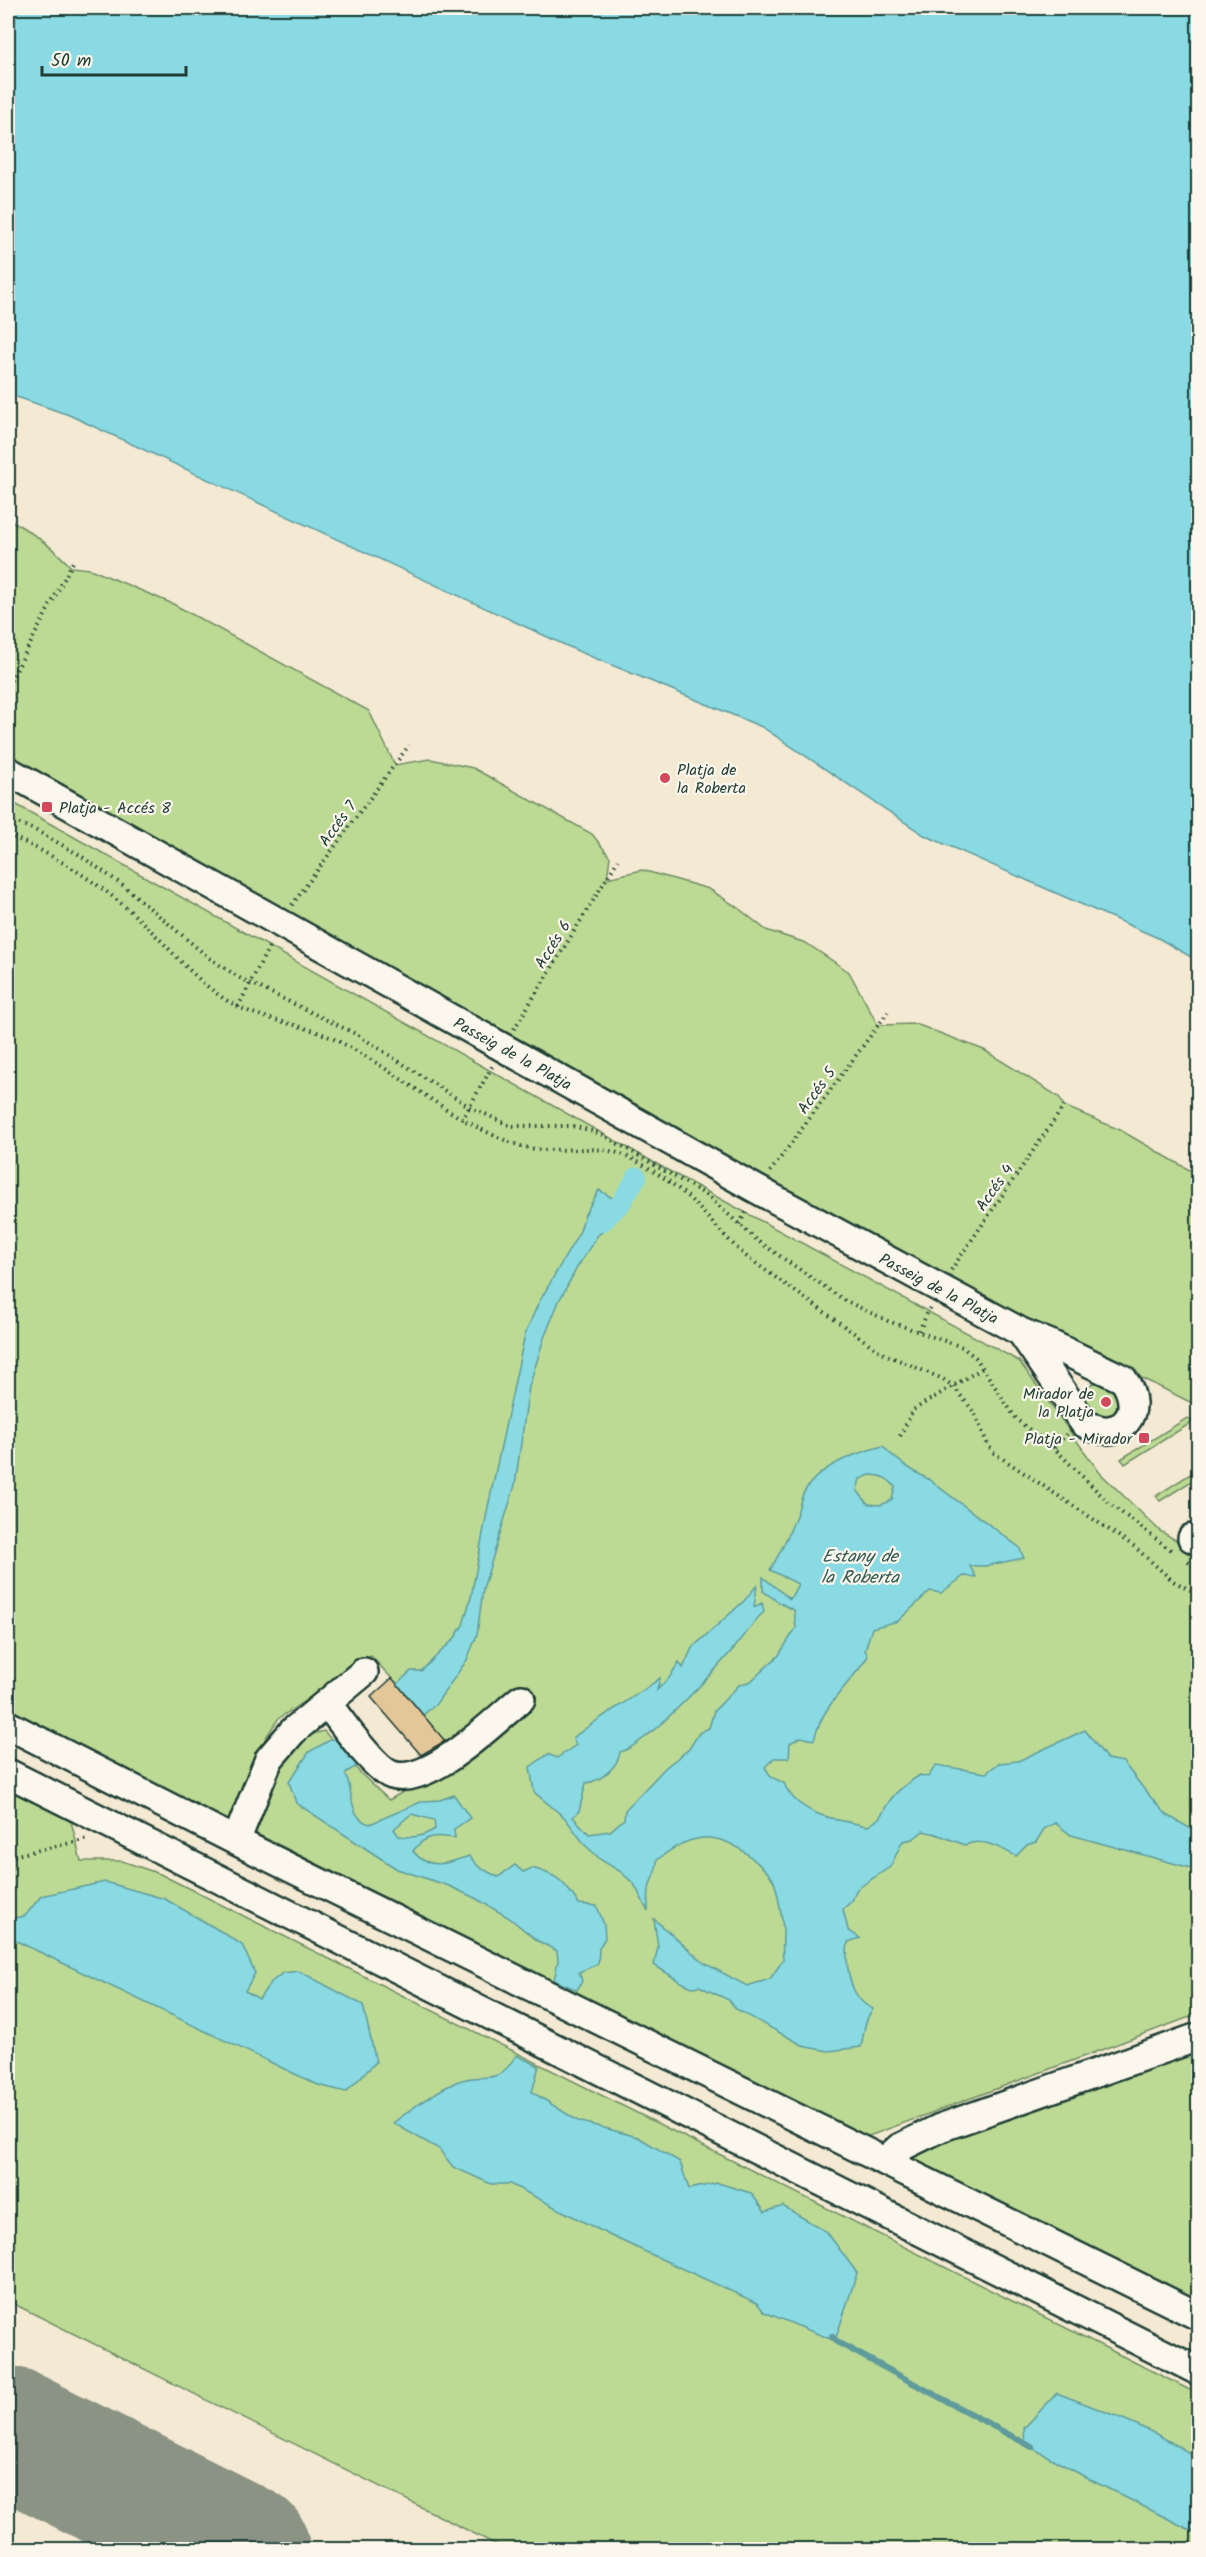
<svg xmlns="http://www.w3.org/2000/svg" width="1206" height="2557" font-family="Kalam,sans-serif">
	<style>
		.green { fill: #bcda93; stroke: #6e8c64; stroke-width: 1.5 }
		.water { fill: #89dae2; stroke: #5f9b9c; stroke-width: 1.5; fill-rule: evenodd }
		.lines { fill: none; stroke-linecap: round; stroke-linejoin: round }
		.stream { stroke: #5f9b9c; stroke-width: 6 }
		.canal { stroke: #89dae2; stroke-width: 20 }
		.taxiway { stroke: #8a9384; stroke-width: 52 }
		.runway { stroke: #8a9384; stroke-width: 130 }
		.building { fill: #e4c798; stroke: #1f3d34; stroke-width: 1.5 }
		.minor-casing { stroke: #1f3d34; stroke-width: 32 }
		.path { stroke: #1f3d34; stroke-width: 4; stroke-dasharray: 1.5 4.5; stroke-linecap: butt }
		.minor { stroke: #fbf7ec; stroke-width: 27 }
		.path-bridge { stroke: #1f3d34; stroke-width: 4; stroke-dasharray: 1.5 4.5; stroke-linecap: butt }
		.poi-dot { fill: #d1495b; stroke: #fbf7ec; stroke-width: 2 }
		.labels { text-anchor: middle; stroke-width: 4.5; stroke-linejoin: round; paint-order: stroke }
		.poi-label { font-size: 16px; fill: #1f3d34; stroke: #fbf7ec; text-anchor: start }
		.street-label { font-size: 16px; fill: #1f3d34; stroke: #fbf7ec }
		.water-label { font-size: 18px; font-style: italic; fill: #345c57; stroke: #fbf7ec }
	</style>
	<rect width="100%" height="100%" fill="#f4e9d3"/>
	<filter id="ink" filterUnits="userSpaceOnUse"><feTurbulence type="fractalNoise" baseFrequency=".0167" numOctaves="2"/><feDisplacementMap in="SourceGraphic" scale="12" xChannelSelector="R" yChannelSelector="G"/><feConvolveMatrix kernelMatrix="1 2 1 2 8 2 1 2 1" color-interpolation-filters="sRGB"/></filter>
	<g filter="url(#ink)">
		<path class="green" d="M 8,519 C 32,532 52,546 71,567 L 90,569 L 173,604 L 369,711 L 395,765 L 430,759 L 473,768 L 592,834 L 610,857 L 607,878 L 642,870 L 709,889 L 737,907 L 766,930 L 806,943 L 849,972 L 878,1025 L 916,1024 L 984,1050 L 1059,1097 L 1064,1106 L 1120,1130 L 1198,1175 L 1198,1406 L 1029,1322 L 733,1162 L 8,758 Z
			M 8,800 L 680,1177 L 1019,1361 L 1100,1473 L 1160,1531 L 1198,1553 L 1198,2014 L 861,2139 L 246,1834 C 263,1795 276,1741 324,1731 L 361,1774 L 389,1800 L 441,1770 L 451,1749 L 423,1715 L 422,1693 L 397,1684 L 371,1656 L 278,1719 L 265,1739 L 233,1829 L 8,1712 Z
			M 1102,1378 L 1128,1399 L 1107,1426 L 1081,1404 L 1086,1387 Z
			M 1187,1418 L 1194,1421 L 1125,1464 L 1121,1459 Z
			M 1198,1469 L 1198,1477 L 1160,1501 L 1156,1496 Z
			M 8,1789 L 71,1821 L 81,1861 L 122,1861 L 160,1874 L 1198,2394 L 1198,2549 L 505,2549 L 8,2301 Z
			M 1198,2046 L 1198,2306 L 902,2158 L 909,2151 Z"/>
		<path class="water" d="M 8,8 L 1198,8 L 1198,961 L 1158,938 L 924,835 L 762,727 L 580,652 L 69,415 L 8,394 Z
			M 599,1190 L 621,1203 L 614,1222 L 597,1236 L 578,1266 L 559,1301 L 544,1338 L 529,1387 L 515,1485 L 483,1589 L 477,1635 L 467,1660 L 436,1704 L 423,1715 L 397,1684 L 411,1671 L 421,1671 L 454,1639 L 463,1625 L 471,1597 L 488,1507 L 525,1334 L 538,1304 L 580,1231 L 585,1214 Z
			M 883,1446 C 895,1460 911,1470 928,1479 L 1019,1547 L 1024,1558 L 985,1566 L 970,1566 L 976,1577 L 964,1576 L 941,1593 L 930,1591 L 898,1621 L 872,1628 L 865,1650 L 868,1656 C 848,1688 824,1701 814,1740 L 801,1737 L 790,1743 L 789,1758 L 774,1758 L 765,1767 L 771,1777 L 784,1783 C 797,1816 839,1820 868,1826 C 881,1818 880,1817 887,1805 C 894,1792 907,1783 920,1775 L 928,1777 L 936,1765 L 986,1773 L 999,1763 L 1018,1761 L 1085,1730 L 1107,1759 L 1123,1762 L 1147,1793 L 1167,1815 L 1198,1833 L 1198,1870 L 1071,1835 L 1055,1823 L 1044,1829 L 1036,1842 L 1027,1845 L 1016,1856 C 1000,1848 982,1837 965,1845 L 936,1834 L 923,1831 L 913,1839 L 903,1841 L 890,1867 L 857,1889 L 852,1901 L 843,1909 L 848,1930 L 860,1938 L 848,1942 C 845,1965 849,1999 873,2009 C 864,2020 864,2033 861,2047 L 829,2051 L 806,2047 L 736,2009 L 729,2000 L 699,1986 L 692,1987 L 679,1981 L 654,1965 L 658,1947 L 654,1919 L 704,1963 L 747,1986 L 770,1979 L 783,1960 C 782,1950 783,1942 783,1932 C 783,1922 777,1885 772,1878 C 767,1870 758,1864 752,1858 C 718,1829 690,1833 657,1860 C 657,1871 653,1875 650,1885 C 648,1893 648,1902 648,1911 L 634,1884 L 621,1872 L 601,1860 L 585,1845 L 565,1818 L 534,1792 L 530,1767 L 548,1754 L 557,1758 L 576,1745 L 573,1738 C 601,1715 632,1700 660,1678 L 657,1690 L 669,1678 L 679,1662 L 683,1668 L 692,1648 L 744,1601 L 757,1585 L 754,1607 L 762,1603 L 764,1612 C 754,1620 749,1630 741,1640 C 720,1665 648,1745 620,1752 C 618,1767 601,1781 586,1783 L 579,1811 L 573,1817 L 589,1834 L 610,1831 L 624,1819 L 625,1810 L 666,1767 L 689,1749 L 699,1733 L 709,1728 L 714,1711 L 739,1685 L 751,1681 L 779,1655 L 796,1628 L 794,1610 L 780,1603 L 763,1591 L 763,1577 L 790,1599 L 798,1584 L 770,1570 C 781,1552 791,1530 798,1510 C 800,1504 801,1497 804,1492 C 819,1466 855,1453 883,1446 ZM 870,1475 C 881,1475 888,1478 895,1487 L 892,1500 L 881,1505 L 868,1504 L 857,1490 L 860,1479 Z
			M 337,1736 L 360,1764 L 345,1773 C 354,1789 347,1818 370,1824 L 423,1801 L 440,1800 L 454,1795 L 470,1818 L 454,1829 L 455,1838 C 435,1835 426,1834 413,1851 C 428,1871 449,1863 469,1856 L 479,1867 L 498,1877 L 515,1865 L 523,1872 L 532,1868 C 560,1876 563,1881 579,1904 L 597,1906 L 604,1925 L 605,1938 L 599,1948 L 598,1964 L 579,1972 L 582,1981 L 577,1990 L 554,1980 L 558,1961 L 557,1951 L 538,1941 L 508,1917 L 475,1898 L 449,1886 L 397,1869 L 296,1803 L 289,1782 L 309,1752 ZM 411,1814 L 434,1820 L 435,1829 C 422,1837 414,1838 399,1836 L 394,1829 Z
			M 105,1882 L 165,1899 L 222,1932 L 242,1945 L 255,1973 L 245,1991 L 259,1999 L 270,1983 L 283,1973 L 299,1971 L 363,2005 L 376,2062 L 346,2092 L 318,2085 L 8,1937 L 8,1919 L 25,1916 L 41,1896 Z
			M 516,2055 L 539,2066 L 532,2092 L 578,2121 L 638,2137 L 680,2162 L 689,2189 L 718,2183 L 751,2193 L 765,2212 L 783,2206 L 827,2232 L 857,2273 L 835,2341 L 764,2312 L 757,2303 L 611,2236 L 510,2184 L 491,2184 L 453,2167 L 439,2149 L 393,2123 C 414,2106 431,2094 456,2082 C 484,2070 496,2090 516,2055 Z
			M 1057,2393 C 1105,2412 1156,2429 1198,2459 L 1198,2534 L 1089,2479 L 1025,2444 L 1024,2428 Z"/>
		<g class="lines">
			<path class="stream" d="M 832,2336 L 835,2341 L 1032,2447"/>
			<path class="canal" d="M 602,1222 L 621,1203 L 637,1177"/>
			<path class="taxiway" d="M 8,2451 L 98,2517 L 137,2550"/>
			<path class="runway" d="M 8,2431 L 245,2550"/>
		</g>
		<path class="building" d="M 392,1678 L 423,1715 L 445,1741 L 421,1755 L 371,1697 Z"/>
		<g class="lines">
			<defs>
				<path id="minor" d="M 8,771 L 758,1190 L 1021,1332 L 1048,1343 L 1123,1379 C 1147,1412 1120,1445 1084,1423 L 1021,1332
					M 1192,1538 L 1198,1541
					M 327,1703 C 340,1720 374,1769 392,1775 C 429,1787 494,1721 521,1699
					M 8,1725 L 236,1841 L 1198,2316
					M 8,1773 L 1198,2371
					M 236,1841 L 269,1759 L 293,1731 L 364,1672
					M 885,2161 L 899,2148 L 940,2128 L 1198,2037"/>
			</defs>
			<use href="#minor" class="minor-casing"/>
			<path class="path" d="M 8,686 L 73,562
				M 8,819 L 35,830 L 78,854 L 124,886 L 209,958 L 240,978 L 358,1035 L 470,1107 L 511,1126 L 572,1126 L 593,1131 L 610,1139 L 708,1196 L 758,1241 L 844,1300 L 888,1321 L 962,1347 L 976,1358 L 1017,1420 L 1054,1448 L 1109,1503 L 1172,1551
				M 8,835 C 57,856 105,886 144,924 C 172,950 198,984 231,1003 C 265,1022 304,1023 338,1041 C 400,1072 451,1122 518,1145 C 553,1157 592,1141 626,1156 C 650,1167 678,1186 696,1205 C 713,1222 728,1241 747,1257 L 882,1353 L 943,1379 L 953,1386 L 974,1412 L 988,1445 L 994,1453 L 1135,1547 L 1173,1581 L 1198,1594
				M 292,905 L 409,745
				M 238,1007 L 271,943
				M 514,1029 L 618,860
				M 462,1120 L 493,1065
				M 770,1172 L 888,1012
				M 739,1224 L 748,1209
				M 951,1270 L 1064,1106
				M 919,1331 L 930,1307
				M 1054,1448 L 1067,1434
				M 1188,1562 L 1198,1569
				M 8,1857 L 88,1839"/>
			<use href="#minor" class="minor"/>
			<path class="path-bridge" d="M 900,1436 L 913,1410 L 983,1368"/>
		</g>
	</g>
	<g class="poi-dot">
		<circle cx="665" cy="778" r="6"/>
		<rect x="41" y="801" width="12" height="12" rx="3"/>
		<circle cx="1106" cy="1402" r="6"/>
		<rect x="1138" y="1432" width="12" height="12" rx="3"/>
	</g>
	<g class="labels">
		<g class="poi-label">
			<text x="677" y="775">Platja de<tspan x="677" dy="18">la Roberta</tspan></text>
			<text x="59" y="813">Platja - Accés 8</text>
			<text x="1094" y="1399" text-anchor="end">Mirador de<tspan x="1094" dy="18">la Platja</tspan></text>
			<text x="1132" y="1444" text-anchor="end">Platja - Mirador</text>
		</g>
		<g class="street-label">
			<text transform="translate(337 823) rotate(-54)" y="6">Accés 7</text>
			<text transform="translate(552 944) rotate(-58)" y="6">Accés 6</text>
			<text transform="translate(513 1053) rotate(29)" y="6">Passeig de la Platja</text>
			<text transform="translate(816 1090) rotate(-54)" y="6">Accés 5</text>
			<text transform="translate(994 1187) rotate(-55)" y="6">Accés 4</text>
			<text transform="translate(939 1288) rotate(28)" y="6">Passeig de la Platja</text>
		</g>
		<g class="water-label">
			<text x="860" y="1562">Estany de<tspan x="860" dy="21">la Roberta</tspan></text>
		</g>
	</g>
	<rect width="1206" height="2557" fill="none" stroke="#fbf7ec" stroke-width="30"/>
	<rect x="15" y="15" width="1176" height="2527" fill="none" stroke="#1f3d34" stroke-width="2" filter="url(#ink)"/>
	<path d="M42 66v9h144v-9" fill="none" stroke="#1f3d34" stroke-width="3"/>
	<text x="51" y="66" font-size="18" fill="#1f3d34" stroke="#fbf7ec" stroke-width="4.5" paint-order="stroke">50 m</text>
</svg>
